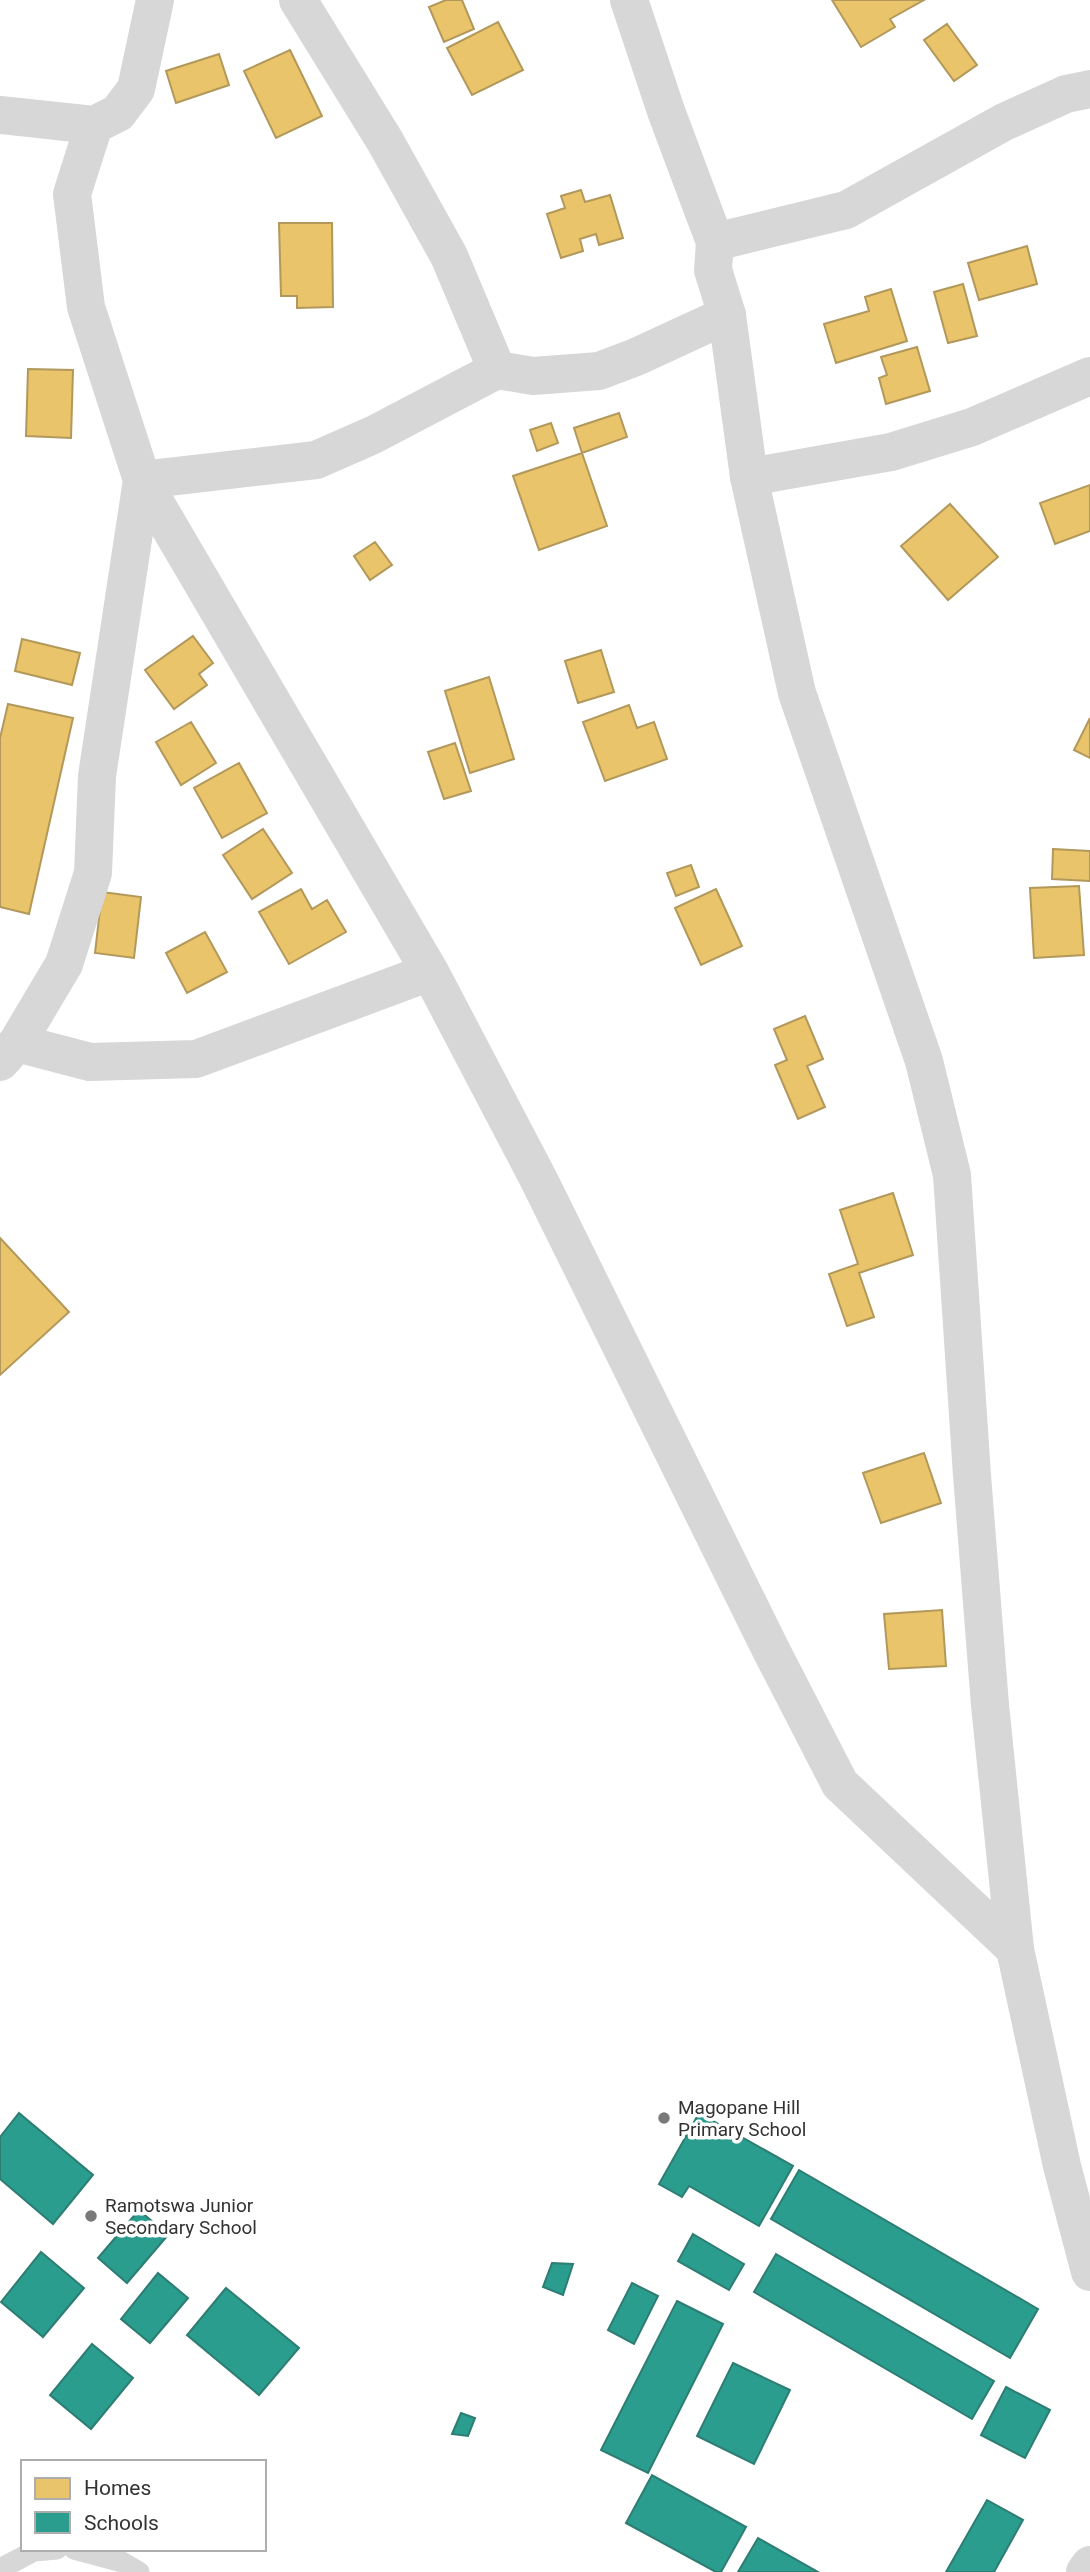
<svg xmlns="http://www.w3.org/2000/svg" width="1090" height="2572" font-family="Roboto,sans-serif">
	<style>
		.homes { fill: #e9c46a; stroke: #b2985a; stroke-width: 2 }
		.schools { fill: #2a9d8f; stroke: #2d7d73; stroke-width: 2 }
		.lines { fill: none; stroke-linecap: round; stroke-linejoin: round }
		.service { stroke: #d7d7d7; stroke-width: 21 }
		.minor { stroke: #d7d7d7; stroke-width: 38 }
		.tertiary { stroke: #d7d7d7; stroke-width: 38 }
		.poi-dot { fill: #7a7a7a; stroke: #fff; stroke-width: 2.5 }
		.labels { text-anchor: middle; stroke-width: 7; stroke-linejoin: round; paint-order: stroke }
		.poi-label { font-size: 19px; fill: #333; stroke: #fff; text-anchor: start }
	</style>
	<rect width="100%" height="100%" fill="#fff"/>
	<path class="homes" d="M 446,0 L 462,0 L 474,29 L 444,42 L 429,7 Z
		M 832,0 L 924,0 L 890,19 L 895,27 L 861,47 Z
		M 498,22 L 523,70 L 472,95 L 447,48 Z
		M 947,24 L 977,65 L 954,81 L 924,40 Z
		M 290,50 L 322,116 L 276,138 L 244,71 Z
		M 219,54 L 229,85 L 176,103 L 166,71 Z
		M 581,190 L 585,202 L 610,195 L 623,238 L 599,245 L 596,234 L 580,239 L 583,251 L 561,258 L 547,214 L 565,208 L 561,196 Z
		M 279,223 L 332,223 L 333,307 L 297,308 L 297,296 L 281,296 Z
		M 1027,246 L 1037,284 L 979,300 L 968,263 Z
		M 963,284 L 977,336 L 948,343 L 934,292 Z
		M 891,289 L 907,341 L 836,363 L 824,324 L 869,311 L 865,297 Z
		M 917,347 L 930,391 L 886,404 L 879,378 L 887,375 L 881,357 Z
		M 28,369 L 73,370 L 71,438 L 26,436 Z
		M 619,413 L 627,437 L 582,453 L 574,428 Z
		M 551,423 L 558,443 L 537,451 L 530,430 Z
		M 582,453 L 607,526 L 539,550 L 513,476 Z
		M 1090,485 L 1090,531 L 1055,544 L 1040,503 Z
		M 950,504 L 998,557 L 948,600 L 901,546 Z
		M 375,542 L 392,565 L 370,580 L 354,556 Z
		M 193,636 L 213,663 L 199,674 L 207,685 L 174,709 L 145,670 Z
		M 22,639 L 80,653 L 72,685 L 15,671 Z
		M 601,650 L 614,692 L 578,703 L 565,661 Z
		M 489,677 L 514,759 L 470,773 L 445,691 Z
		M 8,704 L 73,718 L 29,914 L 0,907 L 0,738 Z
		M 629,705 L 637,728 L 654,722 L 667,759 L 605,781 L 583,722 Z
		M 1090,718 L 1090,758 L 1074,750 Z
		M 191,722 L 216,763 L 181,785 L 156,742 Z
		M 455,743 L 471,791 L 444,799 L 428,752 Z
		M 239,763 L 267,813 L 222,838 L 194,788 Z
		M 263,829 L 292,873 L 252,899 L 223,855 Z
		M 1053,849 L 1090,851 L 1090,881 L 1052,879 Z
		M 691,865 L 699,887 L 676,896 L 667,873 Z
		M 1079,886 L 1084,955 L 1034,958 L 1030,888 Z
		M 301,889 L 312,909 L 327,900 L 346,932 L 289,964 L 259,912 Z
		M 716,889 L 742,946 L 701,965 L 675,908 Z
		M 102,892 L 141,897 L 134,958 L 95,953 Z
		M 205,932 L 227,972 L 187,993 L 166,953 Z
		M 805,1016 L 823,1059 L 807,1066 L 825,1107 L 798,1119 L 775,1065 L 787,1060 L 774,1029 Z
		M 893,1193 L 913,1255 L 859,1273 L 874,1317 L 847,1326 L 829,1274 L 858,1264 L 840,1210 Z
		M 0,1238 L 69,1312 L 0,1375 Z
		M 924,1453 L 941,1503 L 881,1523 L 863,1473 Z
		M 942,1610 L 946,1666 L 889,1669 L 884,1614 Z"/>
	<path class="schools" d="M 19,2113 L 93,2175 L 53,2224 L 0,2179 L 0,2137 Z
		M 699,2113 L 793,2166 L 759,2226 L 689,2186 L 682,2197 L 659,2184 Z
		M 799,2170 L 1038,2309 L 1010,2358 L 771,2219 Z
		M 139,2210 L 168,2235 L 127,2283 L 98,2258 Z
		M 693,2234 L 744,2264 L 729,2290 L 678,2261 Z
		M 41,2252 L 84,2288 L 43,2337 L 1,2302 Z
		M 776,2254 L 994,2381 L 972,2419 L 754,2292 Z
		M 552,2263 L 573,2264 L 563,2295 L 543,2287 Z
		M 158,2273 L 188,2298 L 150,2343 L 121,2319 Z
		M 632,2283 L 658,2296 L 634,2344 L 608,2330 Z
		M 226,2288 L 299,2348 L 259,2395 L 187,2335 Z
		M 677,2301 L 723,2324 L 648,2473 L 601,2450 Z
		M 92,2344 L 133,2378 L 91,2429 L 50,2395 Z
		M 733,2363 L 790,2390 L 754,2464 L 697,2436 Z
		M 1006,2387 L 1050,2410 L 1025,2458 L 981,2435 Z
		M 461,2413 L 475,2418 L 468,2436 L 452,2434 Z
		M 652,2475 L 746,2527 L 721,2572 L 716,2572 L 626,2523 Z
		M 987,2500 L 1023,2520 L 994,2572 L 946,2572 Z
		M 758,2538 L 818,2572 L 738,2572 Z"/>
	<g class="lines">
		<path class="service" d="M 74,2549 L 122,2562 L 139,2572
			M 0,2569 L 34,2551 L 57,2549"/>
		<path class="minor" d="M 298,0 L 385,141 L 449,256 L 497,370
			M 0,115 L 94,125 L 118,113 L 136,89 L 155,0
			M 94,125 L 72,194 L 86,307 L 142,480 L 430,972 L 539,1180 L 771,1650 L 840,1784 L 1015,1949
			M 715,242 L 846,210 L 1004,122 L 1066,94 L 1090,89
			M 749,477 L 891,452 L 972,427 L 1090,376
			M 142,480 L 316,460 L 373,435 L 497,370 L 533,376 L 599,371 L 636,357 L 727,315
			M 17,1043 L 90,1062 L 196,1059 L 430,972
			M 0,1062 L 17,1043 L 64,964 L 93,873 L 97,776 L 142,480
			M 1085,2572 L 1090,2565"/>
		<path class="tertiary" d="M 629,0 L 666,111 L 715,242 L 713,270 L 727,315 L 749,477 L 797,693 L 924,1061 L 952,1175 L 972,1475 L 990,1705 L 1015,1949 L 1062,2166 L 1090,2272"/>
	</g>
	<g class="poi-dot">
		<circle cx="664" cy="2118" r="7"/>
		<circle cx="91" cy="2216" r="7"/>
	</g>
	<g class="labels">
		<g class="poi-label">
			<text x="678" y="2114">Magopane Hill<tspan x="678" dy="22">Primary School</tspan></text>
			<text x="105" y="2212">Ramotswa Junior<tspan x="105" dy="22">Secondary School</tspan></text>
		</g>
	</g>
	<rect x="21" y="2460" width="245" height="91" fill="#ffffff" stroke="#adadad" stroke-width="2"/>
	<rect x="35" y="2478" width="35" height="21" fill="#e9c46a" stroke="#adadad" stroke-width="2"/>
	<text x="84" y="2495" font-size="21" fill="#333333">Homes</text>
	<rect x="35" y="2512" width="35" height="21" fill="#2a9d8f" stroke="#adadad" stroke-width="2"/>
	<text x="84" y="2530" font-size="21" fill="#333333">Schools</text>
</svg>
